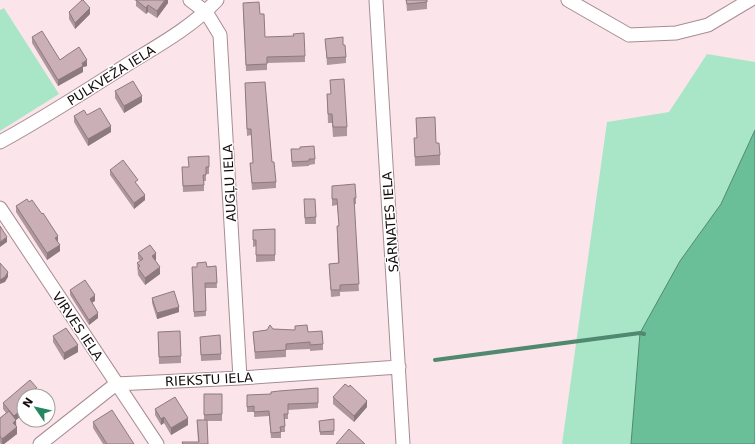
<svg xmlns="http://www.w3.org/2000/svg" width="755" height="444" font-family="'DejaVu Sans',sans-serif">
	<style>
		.green { fill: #a9e6c8 }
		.water { fill: #6abf98; stroke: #50896f }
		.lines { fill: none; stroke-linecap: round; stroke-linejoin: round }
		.stream { stroke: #50896f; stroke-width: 4 }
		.street-casing { stroke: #a68d93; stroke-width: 15 }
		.street { stroke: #fff; stroke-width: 13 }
		.wall { fill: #ae969d }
		.shaded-wall { fill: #8d7a7f }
		.building { fill: #caafb6; stroke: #8d7a7f }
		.labels { text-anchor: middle; stroke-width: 3; stroke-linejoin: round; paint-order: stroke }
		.street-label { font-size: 13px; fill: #150c0e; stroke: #fff }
	</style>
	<rect width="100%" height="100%" fill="#fce5ea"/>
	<path class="green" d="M 4,8 L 59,94 L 0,131 L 0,10 Z
		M 707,54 L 755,62 L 755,130 L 721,204 L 680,261 L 641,333 L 631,444 L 562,444 L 607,122 L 669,112 Z"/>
	<path class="water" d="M 755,130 L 755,444 L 631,444 L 640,333 L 680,261 L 721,204 Z"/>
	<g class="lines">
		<path class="stream" d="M 435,360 L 640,333 L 644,334"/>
		<defs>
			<path id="street" d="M 190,0 L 206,12 L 220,35 L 240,378
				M 376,0 L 403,444
				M 568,0 L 629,35 L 676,33 L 708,25 L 750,0
				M 0,142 C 44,118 86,91 128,64 C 159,45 192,27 217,0
				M 0,208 L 157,444
				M 40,444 L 116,384 L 240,378 L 399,367"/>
		</defs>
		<use href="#street" class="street-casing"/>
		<use href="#street" class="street"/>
	</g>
	<path class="wall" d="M 134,0 L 168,0 L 168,3 L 157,18 L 148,12 L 146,14 L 136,6 L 136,1 Z
		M 406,0 L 427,0 L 427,9 L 407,11 Z
		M 243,9 L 260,14 L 265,37 L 305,56 L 305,62 L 267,63 L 267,70 L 246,71 Z
		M 69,12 L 90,14 L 75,29 L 69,19 Z
		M 32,37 L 60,60 L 87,66 L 83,67 L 83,72 L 58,86 L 32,43 Z
		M 325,39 L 343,45 L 346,57 L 346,63 L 327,65 Z
		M 330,80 L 347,127 L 347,136 L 333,137 L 332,123 L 328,123 L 327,94 L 331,94 Z
		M 245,83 L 272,162 L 276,182 L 276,188 L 252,190 L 250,163 L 253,163 L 251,135 L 247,136 Z
		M 115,91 L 142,102 L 124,113 L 115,98 Z
		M 87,115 L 111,132 L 88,146 L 74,122 L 74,116 Z
		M 416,118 L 436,143 L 440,155 L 440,165 L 415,166 L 414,138 L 417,138 Z
		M 291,149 L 315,159 L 315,164 L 309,165 L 309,166 L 292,167 Z
		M 209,156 L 209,174 L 206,174 L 206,181 L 204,181 L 204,191 L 183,192 L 182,167 L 189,167 Z
		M 110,170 L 138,185 L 145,200 L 134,209 L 110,175 Z
		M 332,186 L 356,198 L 356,204 L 354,204 L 359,291 L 340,292 L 340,296 L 331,297 L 329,264 L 338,263 L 337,233 L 337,226 L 339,226 L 337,205 L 332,206 Z
		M 16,206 L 58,243 L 60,251 L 47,260 L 16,212 Z
		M 304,206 L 316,217 L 316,224 L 305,224 Z
		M 275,229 L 275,261 L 256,262 L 256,246 L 253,247 L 253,230 Z
		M 138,253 L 156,260 L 155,260 L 160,274 L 145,285 L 138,275 L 137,263 L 140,261 L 138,259 Z
		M 216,266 L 217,288 L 205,288 L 206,316 L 194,317 L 192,273 L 197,267 Z
		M 70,290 L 95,301 L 92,302 L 98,318 L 89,325 L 70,295 Z
		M 152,298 L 179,312 L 157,319 L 152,303 Z
		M 273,329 L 308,332 L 323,344 L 323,350 L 310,351 L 310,349 L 286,350 L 286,357 L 255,359 L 253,332 Z
		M 158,332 L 181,356 L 181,363 L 159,364 Z
		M 53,336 L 78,352 L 64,360 L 53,342 Z
		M 200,337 L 221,354 L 221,360 L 201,361 Z
		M 37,391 L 40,396 L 16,420 L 17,434 L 4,444 L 1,444 L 0,443 L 0,418 L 6,413 L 3,409 L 3,403 Z
		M 204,394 L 222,394 L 222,421 L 207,421 L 208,444 L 182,444 L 182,442 L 198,442 L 197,420 L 204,420 Z
		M 247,395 L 318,403 L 318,408 L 288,410 L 288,419 L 285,419 L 285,432 L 281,432 L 281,438 L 271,438 L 269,416 L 254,417 L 254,412 L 247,412 Z
		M 333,397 L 367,407 L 354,422 L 333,404 Z
		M 155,409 L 188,425 L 171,435 L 164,423 L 161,425 L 155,415 Z
		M 334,419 L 334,435 L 320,435 L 319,421 Z
		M 93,422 L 134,444 L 103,444 L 93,428 Z"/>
	<path class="shaded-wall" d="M 165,0 L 168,0 L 168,3 L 157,18 L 157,11 Z
		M 148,5 L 148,12 L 146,14 L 146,8 Z
		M 90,8 L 90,14 L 75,29 L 75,23 Z
		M 87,60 L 87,66 L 83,67 L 83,72 L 58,86 L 58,80 Z
		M 142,96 L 142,102 L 124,113 L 124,106 Z
		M 111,126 L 111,132 L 88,146 L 88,139 Z
		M 145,195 L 145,200 L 134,209 L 134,203 Z
		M 58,236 L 58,243 L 55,238 Z
		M 7,237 L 7,242 L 0,247 L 0,242 Z
		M 60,245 L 60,251 L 47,260 L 47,253 Z
		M 156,253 L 156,260 L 152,262 L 152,256 Z
		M 160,267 L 160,274 L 145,285 L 145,278 Z
		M 8,272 L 8,277 L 5,282 L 0,284 L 0,280 Z
		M 95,295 L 95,301 L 90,304 L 90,299 Z
		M 179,307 L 179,312 L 157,319 L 157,313 Z
		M 98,313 L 98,318 L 89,325 L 89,320 Z
		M 78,345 L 78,352 L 64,360 L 64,353 Z
		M 367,401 L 367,407 L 354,422 L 354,416 Z
		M 24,407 L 24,414 L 16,420 L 16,426 L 13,423 L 14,422 L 14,416 Z
		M 164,417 L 164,423 L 161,425 L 161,419 Z
		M 188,418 L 188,425 L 171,435 L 171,428 Z
		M 17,427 L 17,434 L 4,444 L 2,444 L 2,439 Z"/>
	<path class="building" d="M 82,0 L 83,0 L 90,8 L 75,23 L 69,12 Z
		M 136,0 L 165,0 L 157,11 L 148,5 L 146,8 Z
		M 406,0 L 427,0 L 427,2 L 407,4 Z
		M 259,2 L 260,14 L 264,14 L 265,37 L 294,36 L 293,34 L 304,33 L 305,56 L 267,57 L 267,64 L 246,65 L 243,3 Z
		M 42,31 L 60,60 L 67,55 L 79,47 L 87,60 L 82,63 L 83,66 L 58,80 L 32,37 Z
		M 343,37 L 343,45 L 345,45 L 346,57 L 327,58 L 325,39 Z
		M 344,79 L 347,127 L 333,127 L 332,114 L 328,114 L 327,94 L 331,94 L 330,80 Z
		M 133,81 L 142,96 L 124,106 L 115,91 Z
		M 265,82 L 272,162 L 274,162 L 276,182 L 252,183 L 250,163 L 253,163 L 251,129 L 247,129 L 245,83 Z
		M 100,108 L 111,126 L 88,139 L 74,116 L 84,110 L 87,115 Z
		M 435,117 L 436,143 L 439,143 L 440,155 L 415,157 L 414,138 L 417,138 L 416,118 Z
		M 314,146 L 315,159 L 309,159 L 309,161 L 292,162 L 291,149 L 300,149 L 300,147 Z
		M 209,156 L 209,167 L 206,167 L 206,175 L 203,175 L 204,185 L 183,186 L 182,167 L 189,167 L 188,157 Z
		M 123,160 L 138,180 L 135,182 L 145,195 L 134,203 L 110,170 Z
		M 355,184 L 356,198 L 354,198 L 359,284 L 340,285 L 340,290 L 331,290 L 329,264 L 339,263 L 337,226 L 339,226 L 337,199 L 332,199 L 332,186 Z
		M 27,199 L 29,202 L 32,200 L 42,214 L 43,213 L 58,236 L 55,238 L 60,245 L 47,253 L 16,206 Z
		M 304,199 L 315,199 L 316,217 L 305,218 Z
		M 0,226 L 7,237 L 0,242 Z
		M 275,229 L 275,255 L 256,255 L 256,240 L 253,240 L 253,230 Z
		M 150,245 L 156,253 L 152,256 L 160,267 L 145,278 L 138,268 L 140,266 L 137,263 L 143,259 L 138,253 Z
		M 206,262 L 207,267 L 216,266 L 217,283 L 205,283 L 206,311 L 194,312 L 192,267 L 197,267 L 197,263 Z
		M 0,263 L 8,272 L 5,277 L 0,280 Z
		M 85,280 L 95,295 L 90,299 L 98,313 L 89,320 L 70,290 Z
		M 174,291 L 179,307 L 157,313 L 152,298 Z
		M 270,325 L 273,329 L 295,330 L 295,326 L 307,325 L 308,332 L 322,331 L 323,344 L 310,345 L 310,342 L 286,344 L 286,350 L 255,352 L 253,332 L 267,330 Z
		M 66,328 L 78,345 L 64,353 L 53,336 Z
		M 180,331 L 181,356 L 159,357 L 158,332 Z
		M 220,335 L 221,354 L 201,355 L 200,337 Z
		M 30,380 L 37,388 L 35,389 L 40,394 L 38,396 L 24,396 L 24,407 L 14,416 L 3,403 Z
		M 345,384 L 349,387 L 350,385 L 367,401 L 354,416 L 333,397 Z
		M 318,388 L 318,403 L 288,404 L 288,414 L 284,414 L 285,426 L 280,427 L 281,432 L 271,433 L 269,411 L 254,412 L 254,406 L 247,407 L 247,395 L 271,394 L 271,392 L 279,391 Z
		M 204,394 L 222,394 L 222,414 L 204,415 Z
		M 175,397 L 188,418 L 171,428 L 164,417 L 161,419 L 155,409 Z
		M 112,410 L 134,444 L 107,444 L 93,422 Z
		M 9,411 L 16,420 L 13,423 L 17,427 L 2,439 L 0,436 L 0,418 Z
		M 334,419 L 334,431 L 320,432 L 319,421 Z
		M 197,420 L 207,420 L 208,444 L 183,444 L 182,442 L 199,442 Z
		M 349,429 L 365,444 L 336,444 Z"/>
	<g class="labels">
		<g class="street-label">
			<text transform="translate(111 75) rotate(-32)" y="5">PULKVEŽA IELA</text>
			<text transform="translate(229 183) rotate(-93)" y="5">AUGĻU IELA</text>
			<text transform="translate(390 222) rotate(-94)" y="5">SĀRNATES IELA</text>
			<text transform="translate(78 326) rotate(56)" y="5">VIRVES IELA</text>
			<text transform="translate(209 379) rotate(-3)" y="5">RIEKSTU IELA</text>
		</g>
	</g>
	<g transform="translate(36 408) rotate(304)"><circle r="19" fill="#ffffff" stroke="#a19e9f"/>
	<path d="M0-3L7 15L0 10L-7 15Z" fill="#248761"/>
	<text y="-6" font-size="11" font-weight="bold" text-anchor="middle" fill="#150c0e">N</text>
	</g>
</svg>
